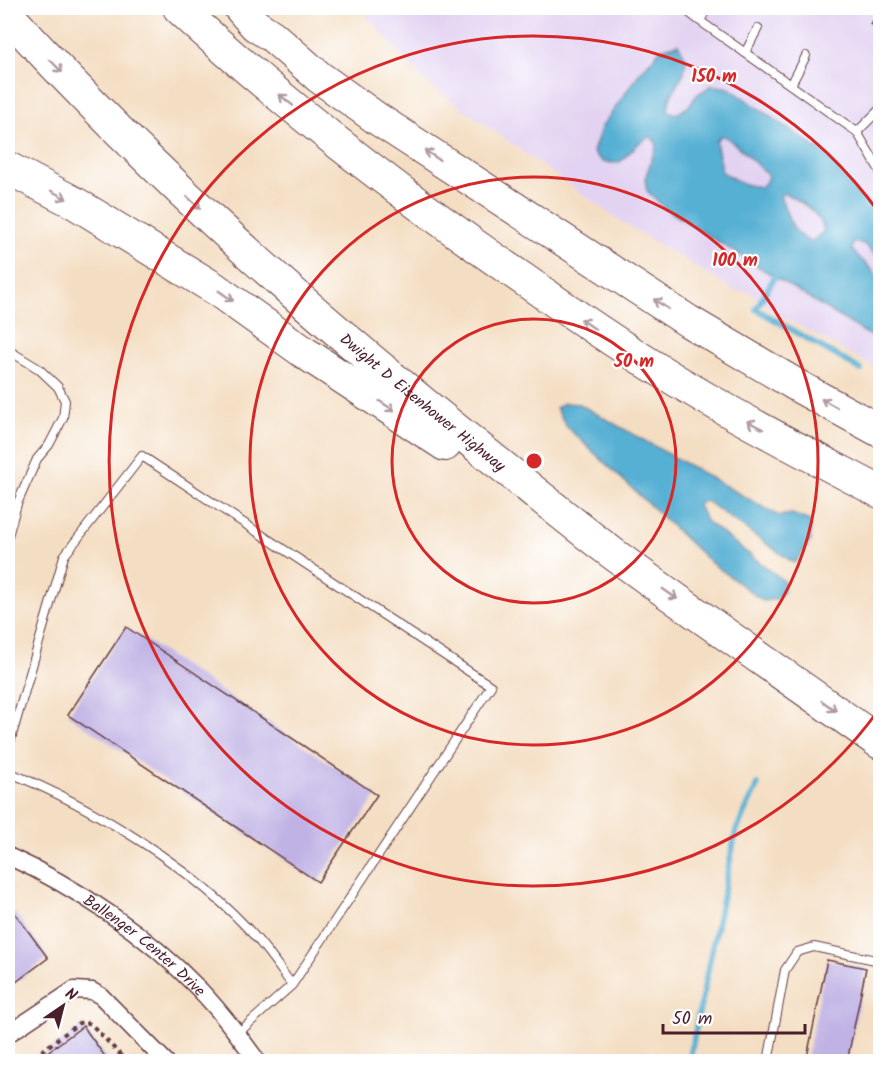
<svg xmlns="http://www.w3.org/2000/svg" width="888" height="1069" font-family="Kalam,sans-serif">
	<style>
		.built { fill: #e3d3f2 }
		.water { fill: #57b0d4; stroke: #506880; stroke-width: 1.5; fill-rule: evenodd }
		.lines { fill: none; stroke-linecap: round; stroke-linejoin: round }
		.stream { stroke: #57b0d4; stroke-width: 6 }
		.building { fill: #c0b2e5 }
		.service-casing { stroke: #643c42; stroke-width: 10 }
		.minor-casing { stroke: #643c42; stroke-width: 19 }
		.motorway-casing { stroke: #643c42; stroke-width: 34 }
		.path { stroke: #643c42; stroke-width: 4; stroke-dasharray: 4.5 4.5; stroke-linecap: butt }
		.service { stroke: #fff; stroke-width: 8 }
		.minor { stroke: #fff; stroke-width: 16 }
		.motorway { stroke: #fff; stroke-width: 32 }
		.oneway { stroke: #ae9aa0 }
		.ring { fill: none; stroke: #d62828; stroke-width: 3 }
		.labels { text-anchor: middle; stroke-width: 4.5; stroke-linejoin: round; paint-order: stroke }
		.street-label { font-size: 16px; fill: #4a1f2b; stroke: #fff }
		.centre { fill: #d62828; stroke: #fff; stroke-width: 3 }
		.ring-label { font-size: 18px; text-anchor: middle; font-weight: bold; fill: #d62828; stroke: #fff; stroke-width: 4.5; stroke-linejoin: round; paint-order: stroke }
	</style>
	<rect width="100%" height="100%" fill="#fff"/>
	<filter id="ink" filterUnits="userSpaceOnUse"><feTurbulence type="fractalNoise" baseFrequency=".0167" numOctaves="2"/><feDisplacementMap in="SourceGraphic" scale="12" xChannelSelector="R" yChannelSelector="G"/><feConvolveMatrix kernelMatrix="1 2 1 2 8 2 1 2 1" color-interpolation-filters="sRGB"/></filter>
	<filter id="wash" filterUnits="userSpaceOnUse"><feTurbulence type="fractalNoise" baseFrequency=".008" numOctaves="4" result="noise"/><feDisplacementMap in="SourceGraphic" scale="24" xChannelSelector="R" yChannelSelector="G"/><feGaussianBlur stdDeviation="1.35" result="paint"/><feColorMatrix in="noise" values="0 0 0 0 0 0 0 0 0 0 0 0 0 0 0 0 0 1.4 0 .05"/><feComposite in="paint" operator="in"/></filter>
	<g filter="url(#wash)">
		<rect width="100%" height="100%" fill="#f4dec3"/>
		<path class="built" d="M 360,8 L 880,8 L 880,370 L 777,314 L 750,292 L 737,292 L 615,218 L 423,80 Z"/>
		<path class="water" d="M 678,44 L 686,58 L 684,72 L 670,98 L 668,111 L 677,114 L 688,107 L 698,94 L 712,85 L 729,88 L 825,154 L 856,193 L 875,208 L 880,218 L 880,260 L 864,244 L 853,242 L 852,250 L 880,278 L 880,342 L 667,210 L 647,191 L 645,179 L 657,144 L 650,136 L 639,143 L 619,163 L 603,162 L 593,152 L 601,128 L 639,74 L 661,49 ZM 722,135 C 735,141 755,164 768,175 L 766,182 L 761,187 L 742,184 L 722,172 L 716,141 ZM 784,193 C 799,200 822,214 824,231 L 811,242 C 791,235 788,214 780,196 Z
			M 564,403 L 579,404 L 779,516 L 792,514 L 810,521 L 811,541 L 794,563 L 706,501 L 697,504 L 706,521 L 784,581 L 784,592 L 776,599 L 763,601 L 709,561 L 567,427 L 556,408 Z"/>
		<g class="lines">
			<path class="stream" d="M 775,276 L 756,309 L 861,370
				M 689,1062 L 736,831 L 758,784"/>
		</g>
		<g id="blocks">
			<path class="building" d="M 880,9 L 880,30 L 871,24 Z
				M 126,627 L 377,795 L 318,882 L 68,715 Z
				M 14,912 L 48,958 L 8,988 L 8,917 Z
				M 827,960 L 866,968 L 847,1062 L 806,1062 Z
				M 83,1026 L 109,1062 L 34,1062 Z"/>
		</g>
	</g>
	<g filter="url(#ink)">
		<use href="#blocks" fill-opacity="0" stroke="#643c42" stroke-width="1.5"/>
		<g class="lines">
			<defs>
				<path id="service" d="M 683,8 L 700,21
					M 707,8 L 700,21 L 857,132
					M 745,53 L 758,28
					M 791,85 L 806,56
					M 880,109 L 857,132 L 880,171
					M 8,350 L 39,369 L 58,387 L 65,401 L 63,418 L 49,445 L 37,459 L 17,504 L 8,536
					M 8,749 L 64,556 L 142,456 L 491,686 L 292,985 L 237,1034
					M 8,772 C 94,807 197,869 258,940 C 270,954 281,970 292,985
					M 768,1062 L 785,970 L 797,952 L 814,947 L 880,961"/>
				<g id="minor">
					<path id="s1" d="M 8,856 C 77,887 147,935 200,990 C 221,1012 240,1037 258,1062"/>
					<path d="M 8,1034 L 74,990 L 92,991 L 101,996 L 166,1062"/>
				</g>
				<g id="motorway">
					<path d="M 179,8 C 286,107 403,196 523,279 C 589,325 655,370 725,409 C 776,438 829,465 880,492"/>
					<path d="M 240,8 L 255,25 L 272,36 L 319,77 L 376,118 L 688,321 L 803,389 L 880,431"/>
					<path id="s2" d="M 8,15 C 157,179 323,325 497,462 C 539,495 580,530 623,561 C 708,623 795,682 880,743"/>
					<path d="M 8,168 L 75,203 L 214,288 L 305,353 L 445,445"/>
				</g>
			</defs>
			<use href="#service" class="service-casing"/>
			<use href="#minor" class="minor-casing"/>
			<use href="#motorway" class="motorway-casing"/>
			<path class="path" d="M 27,1062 L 79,1023 L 85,1022 L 91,1024 L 127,1062"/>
			<use href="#service" class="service"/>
			<use href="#minor" class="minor"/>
			<use href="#motorway" class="motorway"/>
		</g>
		<defs><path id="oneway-shaft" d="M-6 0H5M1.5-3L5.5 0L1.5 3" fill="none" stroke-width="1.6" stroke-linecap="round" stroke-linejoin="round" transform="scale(1.5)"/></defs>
		<g class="oneway">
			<use href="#oneway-shaft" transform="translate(56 66) rotate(46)"/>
			<use href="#oneway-shaft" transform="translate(286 100) rotate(-141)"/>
			<use href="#oneway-shaft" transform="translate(432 155) rotate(-147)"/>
			<use href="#oneway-shaft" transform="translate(59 195) rotate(28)"/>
			<use href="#oneway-shaft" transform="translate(194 203) rotate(43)"/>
			<use href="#oneway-shaft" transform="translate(226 296) rotate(35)"/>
			<use href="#oneway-shaft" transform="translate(661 304) rotate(-147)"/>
			<use href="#oneway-shaft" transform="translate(588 324) rotate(-145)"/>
			<use href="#oneway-shaft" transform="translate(829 403) rotate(-151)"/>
			<use href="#oneway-shaft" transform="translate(387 406) rotate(33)"/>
			<use href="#oneway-shaft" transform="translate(755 425) rotate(-152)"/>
			<use href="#oneway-shaft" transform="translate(670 594) rotate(35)"/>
			<use href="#oneway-shaft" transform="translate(829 706) rotate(35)"/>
		</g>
	</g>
	<g class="ring">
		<circle cx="534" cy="461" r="142"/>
		<circle cx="534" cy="461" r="284"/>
		<path d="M880 708A425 425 0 1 1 880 214"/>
	</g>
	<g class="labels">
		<g class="street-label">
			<text dy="6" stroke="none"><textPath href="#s2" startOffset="568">Dwight D Eisenhower Highway</textPath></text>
			<text dy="6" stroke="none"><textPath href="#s1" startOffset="164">Ballenger Center Drive</textPath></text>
		</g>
	</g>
	<circle cx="534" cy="461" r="9" class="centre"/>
	<g class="ring-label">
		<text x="714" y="82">150 m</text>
		<text x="735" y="266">100 m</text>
		<text x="634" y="367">50 m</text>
	</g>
	<rect width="888" height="1069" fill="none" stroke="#fff" stroke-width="30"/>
	<g transform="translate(63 1006) rotate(35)" stroke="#ffffff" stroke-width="4.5" paint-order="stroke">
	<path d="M0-4.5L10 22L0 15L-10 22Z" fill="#4a1f2b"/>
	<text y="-9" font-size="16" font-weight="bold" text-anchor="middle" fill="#4a1f2b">N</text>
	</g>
	<path d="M663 1024v9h142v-9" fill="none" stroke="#4a1f2b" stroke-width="3"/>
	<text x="672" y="1024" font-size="18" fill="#4a1f2b" stroke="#ffffff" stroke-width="4.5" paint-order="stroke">50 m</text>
</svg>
